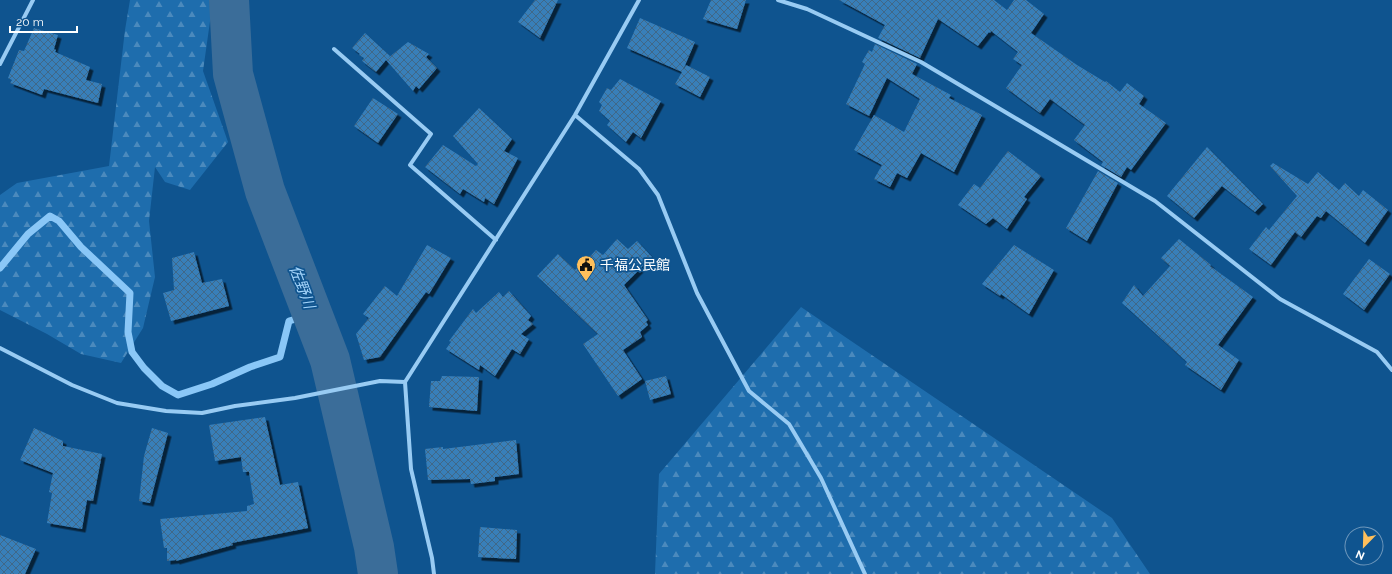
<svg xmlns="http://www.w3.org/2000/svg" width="1392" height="574" font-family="Raleway,'Noto Sans JP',sans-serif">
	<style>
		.forest { fill: url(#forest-firs) }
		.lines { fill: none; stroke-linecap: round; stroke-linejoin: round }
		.stream { stroke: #8ac7f7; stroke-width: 7 }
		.river { stroke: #3b6d99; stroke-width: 40 }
		.building { fill: url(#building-cross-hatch); filter: url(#shadow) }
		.minor { stroke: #98cbf3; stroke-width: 4 }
		.labels { text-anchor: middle; stroke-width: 3.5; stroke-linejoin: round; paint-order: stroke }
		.poi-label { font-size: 14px; fill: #fff; stroke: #0f548f; text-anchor: start }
		.water-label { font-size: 15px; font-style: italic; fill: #a4d4fa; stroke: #0f548f }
	</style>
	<defs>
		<pattern id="forest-firs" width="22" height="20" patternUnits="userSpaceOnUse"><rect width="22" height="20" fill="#1e6dad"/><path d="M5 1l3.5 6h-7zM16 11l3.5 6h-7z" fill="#4b8abd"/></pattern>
		<pattern id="building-cross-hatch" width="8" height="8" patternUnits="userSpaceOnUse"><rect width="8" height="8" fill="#387fb9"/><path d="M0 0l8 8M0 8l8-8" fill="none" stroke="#416888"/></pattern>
		<filter id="shadow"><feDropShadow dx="3.5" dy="3.5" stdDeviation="0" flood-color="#0009"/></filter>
	</defs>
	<rect width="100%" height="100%" fill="#0f548f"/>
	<path class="forest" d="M 130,0 L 213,0 L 203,71 L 228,142 L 190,190 L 165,182 L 155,167 L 149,221 L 155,277 L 143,328 L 121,363 L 81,354 L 47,334 L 0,310 L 0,195 L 17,183 L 109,166 L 125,30 Z
		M 801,307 L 1112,518 L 1150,574 L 655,574 L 659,474 Z"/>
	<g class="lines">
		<path class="stream" d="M 0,268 L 28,234 L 50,216 L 59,221 L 81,247 L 130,293 L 128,332 L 132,352 L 144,368 L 162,386 L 178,395 L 212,384 L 250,367 L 280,357 L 289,321 L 313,314"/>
		<path class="river" d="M 229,0 L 233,74 L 265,191 L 330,360 L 374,547 L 378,574"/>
	</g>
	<path class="building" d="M 535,0 L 558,0 L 540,38 L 518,22 Z
		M 711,0 L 746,0 L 737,29 L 703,19 Z
		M 839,0 L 994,0 L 1007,10 L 1014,0 L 1026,0 L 1044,14 L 1031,33 L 1077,65 L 1105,82 L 1106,81 L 1120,92 L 1127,83 L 1144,96 L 1139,104 L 1166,123 L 1131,170 L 1127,167 L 1121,177 L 1101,165 L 1103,162 L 1074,140 L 1085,125 L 1050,99 L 1040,113 L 1006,88 L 1022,65 L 1013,59 L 1018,52 L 991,31 L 990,33 L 989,32 L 978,46 L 938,19 L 920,58 L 878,38 L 885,25 Z
		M 640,18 L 695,42 L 683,70 L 686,65 L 710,77 L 700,97 L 675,84 L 682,72 L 627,48 Z
		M 34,28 L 58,35 L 54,49 L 56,50 L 55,52 L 90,67 L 86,80 L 102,84 L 98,103 L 44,89 L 42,95 L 10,83 L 12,80 L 8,78 L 19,50 L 24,51 Z
		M 365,33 L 390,56 L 388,58 L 408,42 L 429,54 L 426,57 L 437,68 L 419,89 L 416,86 L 413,91 L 386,60 L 376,72 L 362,61 L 364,58 L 359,55 L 360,54 L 352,48 Z
		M 875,44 L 917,64 L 912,74 L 951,95 L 949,98 L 982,115 L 954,172 L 921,153 L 907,178 L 897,173 L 890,187 L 874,179 L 882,165 L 854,150 L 874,115 L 904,132 L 920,99 L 887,78 L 869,116 L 846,104 L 865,64 L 862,62 L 869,50 L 872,52 Z
		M 620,79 L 661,101 L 641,138 L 633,132 L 626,142 L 607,125 L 610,121 L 599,111 L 602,105 L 599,102 L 607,88 L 611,90 Z
		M 373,98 L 398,114 L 378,143 L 354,126 Z
		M 479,108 L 512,139 L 504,151 L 518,158 L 494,204 L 485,198 L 484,202 L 463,189 L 460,194 L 425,167 L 443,145 L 476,166 L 478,164 L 453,136 Z
		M 1207,147 L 1263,204 L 1255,212 L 1222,186 L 1194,218 L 1167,196 Z
		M 1008,151 L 1041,176 L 1024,197 L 1027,199 L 1007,229 L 993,218 L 986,224 L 958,205 L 974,184 L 980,188 Z
		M 1273,163 L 1308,184 L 1318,172 L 1339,190 L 1345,183 L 1359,196 L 1363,190 L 1388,210 L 1365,243 L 1326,211 L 1321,218 L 1317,216 L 1301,237 L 1295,232 L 1271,265 L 1249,249 L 1266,227 L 1269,230 L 1297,196 L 1270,166 Z
		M 1098,171 L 1118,183 L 1087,241 L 1066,228 Z
		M 617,239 L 628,249 L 637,241 L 652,257 L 624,285 L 648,320 L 646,322 L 648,325 L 640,332 L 642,337 L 623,350 L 642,379 L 618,396 L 583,344 L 598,334 L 537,276 L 558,254 L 575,270 L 582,263 L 583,264 L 596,250 L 603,255 Z
		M 1179,239 L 1211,265 L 1210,266 L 1253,297 L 1218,345 L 1239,360 L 1221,390 L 1185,365 L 1187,362 L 1122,303 L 1134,285 L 1143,296 L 1170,266 L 1161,258 Z
		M 427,245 L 451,258 L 429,294 L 426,292 L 380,357 L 364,360 L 356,334 L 369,318 L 363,314 L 385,286 L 397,296 Z
		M 1014,245 L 1054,270 L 1029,314 L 1001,294 L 1000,296 L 982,284 Z
		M 194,252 L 202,283 L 222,279 L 229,306 L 171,321 L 163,293 L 174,290 L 172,258 Z
		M 1369,259 L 1390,274 L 1364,310 L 1343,294 Z
		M 509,291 L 531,316 L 528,320 L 533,324 L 521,334 L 529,339 L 520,354 L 512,349 L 495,376 L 480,365 L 479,370 L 446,349 L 451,342 L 449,341 L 473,309 L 476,313 L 499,292 L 503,297 Z
		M 442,376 L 479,377 L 477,411 L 429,407 L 431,381 L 440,381 Z
		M 666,376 L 671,394 L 650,400 L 645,381 Z
		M 265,417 L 280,485 L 298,482 L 308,528 L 232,543 L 233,545 L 176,561 L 176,560 L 167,561 L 167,548 L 164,548 L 160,519 L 247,511 L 247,506 L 254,504 L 249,472 L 243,472 L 241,457 L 215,461 L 209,425 Z
		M 34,428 L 63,441 L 63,446 L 102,454 L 93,501 L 87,500 L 82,529 L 47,523 L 52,493 L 49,492 L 53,473 L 20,460 Z
		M 152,428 L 168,433 L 150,503 L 139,501 L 144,456 Z
		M 516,440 L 519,474 L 495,477 L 495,481 L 471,484 L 470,479 L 428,480 L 425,449 L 443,447 L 443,449 Z
		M 480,527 L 517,530 L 516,559 L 478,557 Z
		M 0,535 L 36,549 L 25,574 L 0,574 Z"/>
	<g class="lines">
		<path class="minor" d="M 778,0 L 807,9 L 921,62 L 1155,201 L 1280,299 L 1377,352 L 1392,370
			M 334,49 L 431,134 L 410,165 L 496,240
			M 0,64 L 33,0
			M 575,115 L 639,169 L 658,195 L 697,293 L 749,391 L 789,424 L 821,478 L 865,574
			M 0,348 L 72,385 L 117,403 L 166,411 L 202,413 L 235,406 L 295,398 L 380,381 L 405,382
			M 434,574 L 432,558 L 411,469 L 405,382 L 575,115 L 639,0"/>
	</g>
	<defs>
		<symbol id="civic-pin" viewBox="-11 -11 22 30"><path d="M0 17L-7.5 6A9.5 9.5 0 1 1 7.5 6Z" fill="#ffbf5b" stroke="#0f548f"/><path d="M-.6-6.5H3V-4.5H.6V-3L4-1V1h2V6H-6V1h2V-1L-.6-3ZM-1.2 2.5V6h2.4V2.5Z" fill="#111"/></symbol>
	</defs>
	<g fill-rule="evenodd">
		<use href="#civic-pin" x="575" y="254" width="22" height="30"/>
	</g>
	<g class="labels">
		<g class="poi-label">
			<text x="600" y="270">千福公民館</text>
		</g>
		<g class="water-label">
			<text transform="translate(302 287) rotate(69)" y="5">佐野川</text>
		</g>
	</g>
	<g transform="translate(1364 546) rotate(203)"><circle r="19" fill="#0f548f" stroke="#6f98bc"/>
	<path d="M0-3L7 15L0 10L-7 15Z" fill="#ffbf5b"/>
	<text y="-6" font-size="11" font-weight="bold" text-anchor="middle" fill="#ffffff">N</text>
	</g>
	<path d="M10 26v6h67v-6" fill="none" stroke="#ffffff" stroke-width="2"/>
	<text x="16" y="26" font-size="12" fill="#ffffff" stroke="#0f548f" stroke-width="3" paint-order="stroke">20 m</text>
</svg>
